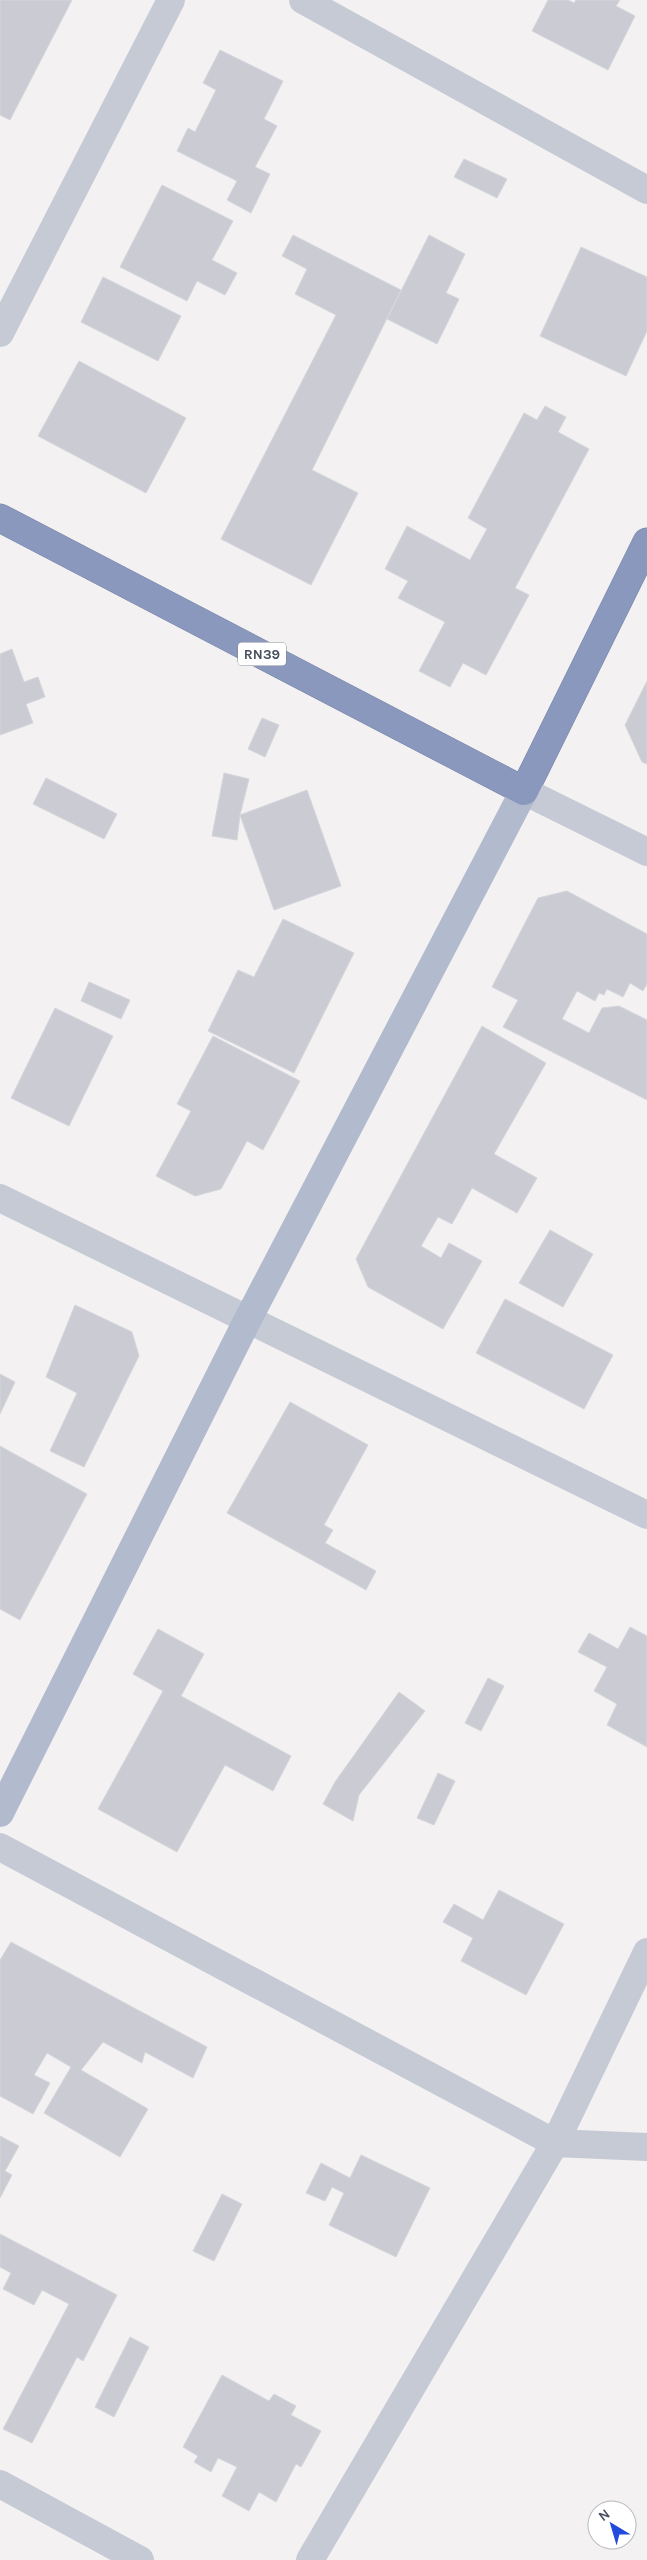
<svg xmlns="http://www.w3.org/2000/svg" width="647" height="2560" font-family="Karla,sans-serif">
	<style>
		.building { fill: #cbccd3; stroke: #d5d6dc }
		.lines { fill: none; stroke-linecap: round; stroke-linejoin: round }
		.highway-casing { stroke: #7683a9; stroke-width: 29 }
		.minor { stroke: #c5cad5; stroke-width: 28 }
		.major { stroke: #b2bace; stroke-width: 28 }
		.highway { stroke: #8b98bd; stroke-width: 28 }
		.labels { text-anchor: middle; stroke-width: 4; stroke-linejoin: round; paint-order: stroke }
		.shield { fill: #fff; stroke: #80848e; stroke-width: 1 }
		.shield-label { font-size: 14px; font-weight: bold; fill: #49505e }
	</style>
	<rect width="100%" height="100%" fill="#f3f1f1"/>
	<path class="building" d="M 0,0 L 72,0 L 10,120 L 0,115 Z
		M 548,0 L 568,0 L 574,3 L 576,0 L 620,0 L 616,6 L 635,16 L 608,70 L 532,31 Z
		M 220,50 L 283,81 L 264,119 L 277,126 L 255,167 L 270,174 L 251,213 L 227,200 L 237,181 L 177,151 L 188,128 L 195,132 L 216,90 L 203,83 Z
		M 464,159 L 507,179 L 497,198 L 454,177 Z
		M 162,185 L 233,221 L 212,260 L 237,273 L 225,295 L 197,281 L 187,301 L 120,267 Z
		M 293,235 L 401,290 L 312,470 L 358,493 L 311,585 L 221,539 L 336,315 L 295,294 L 307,269 L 282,256 Z
		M 429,235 L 465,254 L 446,293 L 459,299 L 437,344 L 387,319 Z
		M 581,247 L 647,277 L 647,331 L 626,376 L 540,336 Z
		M 103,277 L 181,316 L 158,361 L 81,322 Z
		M 79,361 L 186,418 L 146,493 L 38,436 Z
		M 545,406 L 566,417 L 558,432 L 589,449 L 515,588 L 529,595 L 486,675 L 463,663 L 450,687 L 419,671 L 445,622 L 398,598 L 408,581 L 385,569 L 407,526 L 470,560 L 487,529 L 468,518 L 524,413 L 537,420 Z
		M 12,649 L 24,682 L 38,677 L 45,697 L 26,704 L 33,723 L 0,735 L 0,654 Z
		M 647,681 L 647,764 L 642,762 L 625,725 Z
		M 262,718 L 279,725 L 265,757 L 248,749 Z
		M 224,773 L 249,779 L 240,815 L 237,840 L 212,836 Z
		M 46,778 L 117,814 L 104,839 L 33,804 Z
		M 307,790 L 341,886 L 274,910 L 240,815 Z
		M 567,891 L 647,934 L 647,984 L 643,991 L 630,983 L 623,997 L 607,989 L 604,995 L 599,993 L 595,1001 L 577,991 L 562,1019 L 589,1033 L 602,1008 L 619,1006 L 647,1020 L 647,1100 L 503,1027 L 518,1000 L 492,987 L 538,898 Z
		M 283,919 L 354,953 L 294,1073 L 208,1031 L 238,970 L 254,977 Z
		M 89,982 L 130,1000 L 121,1019 L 81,1001 Z
		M 55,1008 L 113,1036 L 69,1126 L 11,1098 Z
		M 482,1026 L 546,1063 L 494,1154 L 537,1178 L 517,1213 L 472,1188 L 452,1224 L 438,1217 L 421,1246 L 441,1258 L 449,1243 L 482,1261 L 443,1329 L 368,1287 L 356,1259 Z
		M 213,1036 L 300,1081 L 263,1150 L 247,1141 L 221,1189 L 195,1196 L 156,1176 L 191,1111 L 177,1104 Z
		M 550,1230 L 593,1254 L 563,1307 L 519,1283 Z
		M 505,1299 L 613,1355 L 584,1409 L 476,1353 Z
		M 75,1305 L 132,1332 L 139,1356 L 84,1467 L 50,1451 L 77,1393 L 46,1377 Z
		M 0,1374 L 15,1382 L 0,1414 Z
		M 290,1402 L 368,1445 L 324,1525 L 333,1530 L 325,1543 L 376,1571 L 366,1590 L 227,1513 Z
		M 0,1446 L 87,1494 L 20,1620 L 0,1609 Z
		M 630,1627 L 647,1636 L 647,1747 L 607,1725 L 617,1704 L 594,1691 L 607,1667 L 578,1652 L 589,1633 L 618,1649 Z
		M 158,1629 L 204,1654 L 181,1696 L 291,1756 L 273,1791 L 225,1765 L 177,1852 L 98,1809 L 163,1691 L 133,1674 Z
		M 488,1678 L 504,1686 L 481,1731 L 465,1723 Z
		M 399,1692 L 425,1711 L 359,1795 L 353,1821 L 323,1804 L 335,1782 Z
		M 438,1773 L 455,1781 L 434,1825 L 417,1818 Z
		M 499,1890 L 564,1924 L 526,1995 L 461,1961 L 473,1938 L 443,1922 L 454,1904 L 483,1920 Z
		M 11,1942 L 207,2047 L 193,2078 L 145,2052 L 142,2063 L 103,2042 L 81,2070 L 148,2109 L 120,2157 L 44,2113 L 71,2067 L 47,2053 L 34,2075 L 50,2083 L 33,2114 L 0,2096 L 0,1960 Z
		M 0,2136 L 19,2146 L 5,2171 L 12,2175 L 0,2198 Z
		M 361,2155 L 430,2188 L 396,2257 L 329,2225 L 344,2193 L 332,2187 L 325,2201 L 306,2193 L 321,2163 L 350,2178 Z
		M 222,2194 L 242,2204 L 214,2261 L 193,2251 Z
		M 0,2234 L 117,2295 L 83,2361 L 77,2357 L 32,2443 L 3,2429 L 69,2304 L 42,2290 L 34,2305 L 3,2289 L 11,2273 L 0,2267 Z
		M 130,2337 L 149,2347 L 114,2417 L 95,2407 Z
		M 222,2375 L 269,2401 L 274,2394 L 296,2406 L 291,2415 L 321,2431 L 301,2467 L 296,2464 L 276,2502 L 259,2492 L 249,2511 L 222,2496 L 237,2467 L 218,2458 L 211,2472 L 194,2462 L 198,2456 L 183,2447 Z"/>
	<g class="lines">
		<defs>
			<path id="highway" d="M 0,518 L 524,791 L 647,542"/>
		</defs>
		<use href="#highway" class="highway-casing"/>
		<path class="minor" d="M 303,0 L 647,190
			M 0,333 L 171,0
			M 524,791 L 647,852
			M 0,1198 L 647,1515
			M 0,1847 L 555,2143 L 647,2147
			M 0,2484 L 140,2560
			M 310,2560 L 555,2143 L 647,1952"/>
		<path class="major" d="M 0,1813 L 247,1321 L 524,791"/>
		<use href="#highway" class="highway"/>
	</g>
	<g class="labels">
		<rect class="shield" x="238" y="642.5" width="48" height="23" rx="4"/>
		<g class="shield-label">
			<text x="262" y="659">RN39</text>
		</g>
	</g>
	<g transform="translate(612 2525) rotate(322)"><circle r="24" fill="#ffffff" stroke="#b6b9bf"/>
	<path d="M0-4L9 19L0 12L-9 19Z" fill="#224adc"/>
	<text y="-8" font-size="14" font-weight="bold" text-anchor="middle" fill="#49505e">N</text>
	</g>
</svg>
